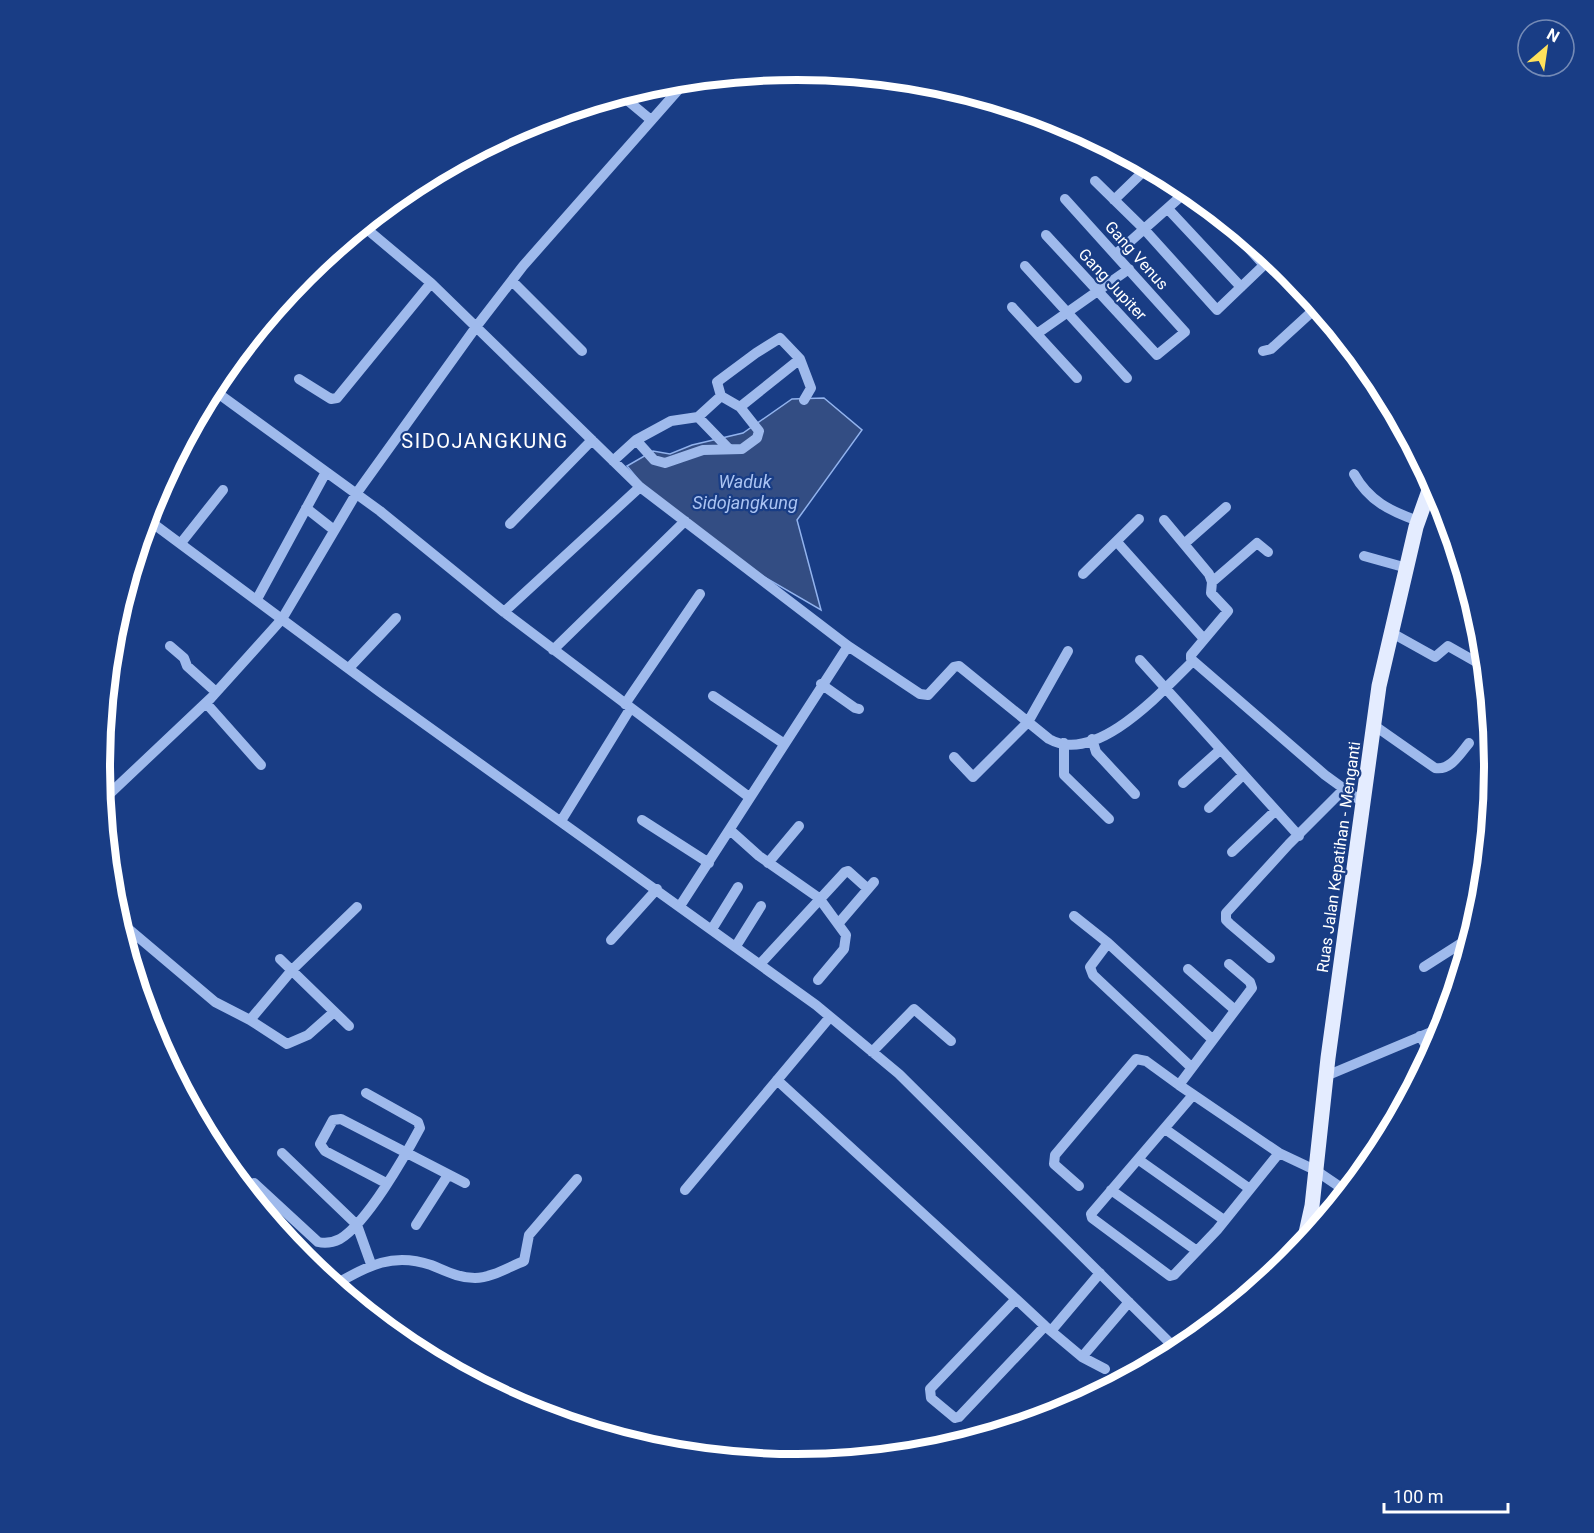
<svg xmlns="http://www.w3.org/2000/svg" width="1594" height="1533" font-family="Roboto,sans-serif">
	<style>
		.water { fill: #334d83; stroke: #92b3ee; stroke-width: 1.5 }
		.lines { fill: none; stroke-linecap: round; stroke-linejoin: round }
		.minor { stroke: #9fbaec; stroke-width: 10 }
		.major { stroke: #e4ecff; stroke-width: 15 }
		.labels { text-anchor: middle; stroke-width: 4.5; stroke-linejoin: round; paint-order: stroke }
		.street-label { font-size: 16px; fill: #fff; stroke: #193d85 }
		.water-label { font-size: 18px; font-style: italic; fill: #abc4f3; stroke: #193d85 }
		.quarter-label { font-size: 20px; letter-spacing: 1.5px; fill: #fff; stroke: #193d85 }
		.rim { fill: none; stroke: #fff; stroke-width: 8 }
	</style>
	<rect width="100%" height="100%" fill="#193d85"/>
	<path class="water" d="M 824,398 L 862,430 L 797,520 L 821,610 L 747,567 L 653,497 L 627,466 L 653,451 L 670,454 L 692,445 L 743,433 L 792,399 Z"/>
	<g class="lines">
		<path class="minor" d="M 621,95 L 651,120
			M 1095,181 L 1144,229 L 1217,310 L 1264,265 L 1215,211
			M 1114,200 L 1148,167
			M 1168,209 L 1241,287
			M 362,225 L 431,283 L 640,487 L 848,646 L 920,694 L 928,695 L 954,667 L 959,666 L 1049,739 C 1097,766 1163,690 1193,661
			M 1046,235 L 1157,355 L 1185,332 L 1065,199
			M 1116,254 L 1188,190
			M 1025,266 L 1127,378
			M 512,281 L 582,351
			M 1012,307 L 1077,378
			M 1038,333 L 1129,269
			M 1263,351 L 1271,349 L 1317,307
			M 299,379 L 331,399 L 337,398 L 431,283
			M 212,389 L 380,511 L 504,612 L 749,797
			M 721,396 L 717,382 L 756,353 L 780,338 L 800,359 L 811,388 L 804,400
			M 740,407 L 800,359
			M 698,417 L 729,449
			M 613,461 L 636,440 L 654,460 L 665,463 L 703,450 L 742,449 L 757,438 L 759,431 L 740,407 L 721,396 L 698,417 L 671,421 L 636,440
			M 1354,474 C 1369,501 1390,511 1418,521
			M 306,508 L 334,530
			M 147,519 L 380,692 L 816,1005 L 899,1074 L 1177,1350
			M 1164,520 L 1209,574 L 1212,582 L 1211,593 L 1228,611 L 1191,655 L 1191,659 L 1325,775 L 1365,804
			M 510,524 L 592,440
			M 1117,542 L 1204,639
			M 181,543 L 223,490
			M 1184,544 L 1226,507
			M 1364,556 L 1407,568
			M 1083,574 L 1139,519
			M 1212,582 L 1257,543 L 1268,552
			M 257,599 L 326,472
			M 504,612 L 640,487
			M 1392,633 L 1435,657 L 1448,646 L 1485,667
			M 170,646 L 184,658 L 187,666 L 216,692
			M 553,650 L 685,521
			M 1140,660 L 1299,836
			M 349,668 L 396,618
			M 821,684 L 855,708 L 859,709
			M 713,696 L 783,743
			M 206,703 L 261,765
			M 625,704 L 700,594
			M 1375,726 L 1435,768 C 1450,771 1460,754 1469,743
			M 1092,739 L 1096,752 L 1135,794
			M 1064,743 L 1064,775 L 1109,819
			M 954,757 L 973,777 L 1028,722 L 1068,651
			M 1183,783 L 1220,750
			M 103,800 L 211,698 L 282,619 L 356,494 L 476,327 L 523,266 L 687,80
			M 1209,808 L 1243,775
			M 642,820 L 709,863
			M 561,821 L 630,709
			M 730,830 L 759,856 L 819,898 L 846,935 L 844,949 L 818,980
			M 1232,852 L 1275,811
			M 768,863 L 799,826
			M 680,906 L 848,646
			M 1074,916 L 1108,943 L 1212,1039
			M 118,920 L 215,1002 L 250,1020 L 292,970 L 357,907
			M 838,924 L 874,882
			M 712,929 L 738,887
			M 611,940 L 657,889
			M 1108,943 L 1090,967 L 1093,975 L 1191,1067
			M 736,946 L 761,906
			M 1270,958 L 1230,924 L 1226,920 L 1226,913 L 1289,844 L 1344,789
			M 280,959 L 349,1026
			M 761,963 L 845,872 L 848,871 L 868,889
			M 1229,964 L 1250,982 L 1252,988 L 1179,1085 L 1279,1153 L 1315,1170 L 1346,1191
			M 1424,967 L 1471,937
			M 1188,969 L 1235,1010
			M 250,1020 L 287,1044 L 308,1035 L 334,1012
			M 1420,1036 L 1431,1053
			M 872,1052 L 914,1009 L 951,1041
			M 1326,1076 L 1443,1027
			M 777,1080 L 1016,1299 L 930,1389 L 931,1398 L 955,1418 L 959,1417 L 1045,1326 L 1082,1357
			M 1193,1095 L 1091,1214 L 1092,1218 L 1170,1276 L 1174,1275 L 1217,1230 L 1279,1153
			M 1165,1129 L 1250,1189
			M 282,1153 L 357,1225 L 371,1264
			M 1139,1160 L 1224,1220
			M 254,1183 L 318,1242 C 326,1244 332,1243 340,1239 C 367,1223 405,1156 420,1128 L 418,1122 L 366,1093
			M 386,1183 L 325,1151 L 320,1144 L 333,1120 L 341,1119 L 465,1183
			M 1079,1186 L 1054,1164 L 1055,1155 L 1136,1059 L 1146,1061 L 1179,1085
			M 685,1190 L 830,1017
			M 1111,1190 L 1197,1251
			M 416,1225 L 448,1175
			M 334,1285 C 368,1266 392,1252 431,1265 C 446,1271 458,1278 475,1278 C 491,1278 509,1267 524,1261 L 529,1235 L 577,1179
			M 1016,1299 L 1045,1326
			M 380,1322 L 384,1320 L 393,1329 L 391,1331
			M 1051,1331 L 1100,1273
			M 1105,1369 L 1082,1357 L 1129,1302"/>
		<path class="major" d="M 1304,1242 L 1312,1206 L 1328,1058 L 1379,686 L 1416,527 L 1432,482"/>
	</g>
	<g class="labels">
		<g class="street-label">
			<text transform="translate(1137 255) rotate(48)" y="6">Gang Venus</text>
			<text transform="translate(1113 284) rotate(47)" y="6">Gang Jupiter</text>
			<text transform="translate(1338 857) rotate(-82)" y="6">Ruas Jalan Kepatihan - Menganti</text>
		</g>
		<g class="water-label">
			<text x="745" y="488">Waduk<tspan x="745" dy="21">Sidojangkung</tspan></text>
		</g>
		<g class="quarter-label">
			<text x="485" y="448">SIDOJANGKUNG</text>
		</g>
	</g>
	<path d="M0 0H1594V1533H0ZM110 767a687 687 0 1 1 1374 0a687 687 0 1 1-1374 0Z" fill="#193d85" fill-rule="evenodd"/>
	<path class="rim" d="M110 767a687 687 0 1 1 1374 0a687 687 0 1 1-1374 0Z"/>
	<g transform="translate(1546 48) rotate(29)"><circle r="28" fill="#193d85" stroke="#758bb6" stroke-width="1.5"/>
	<path d="M0-4.5L10 22L0 15L-10 22Z" fill="#ffe15b"/>
	<text y="-9" font-size="16" font-weight="bold" text-anchor="middle" fill="#ffffff">N</text>
	</g>
	<path d="M1384 1503v9h124v-9" fill="none" stroke="#ffffff" stroke-width="3"/>
	<text x="1393" y="1503" font-size="18" fill="#ffffff" stroke="#193d85" stroke-width="4.5" paint-order="stroke">100 m</text>
</svg>
